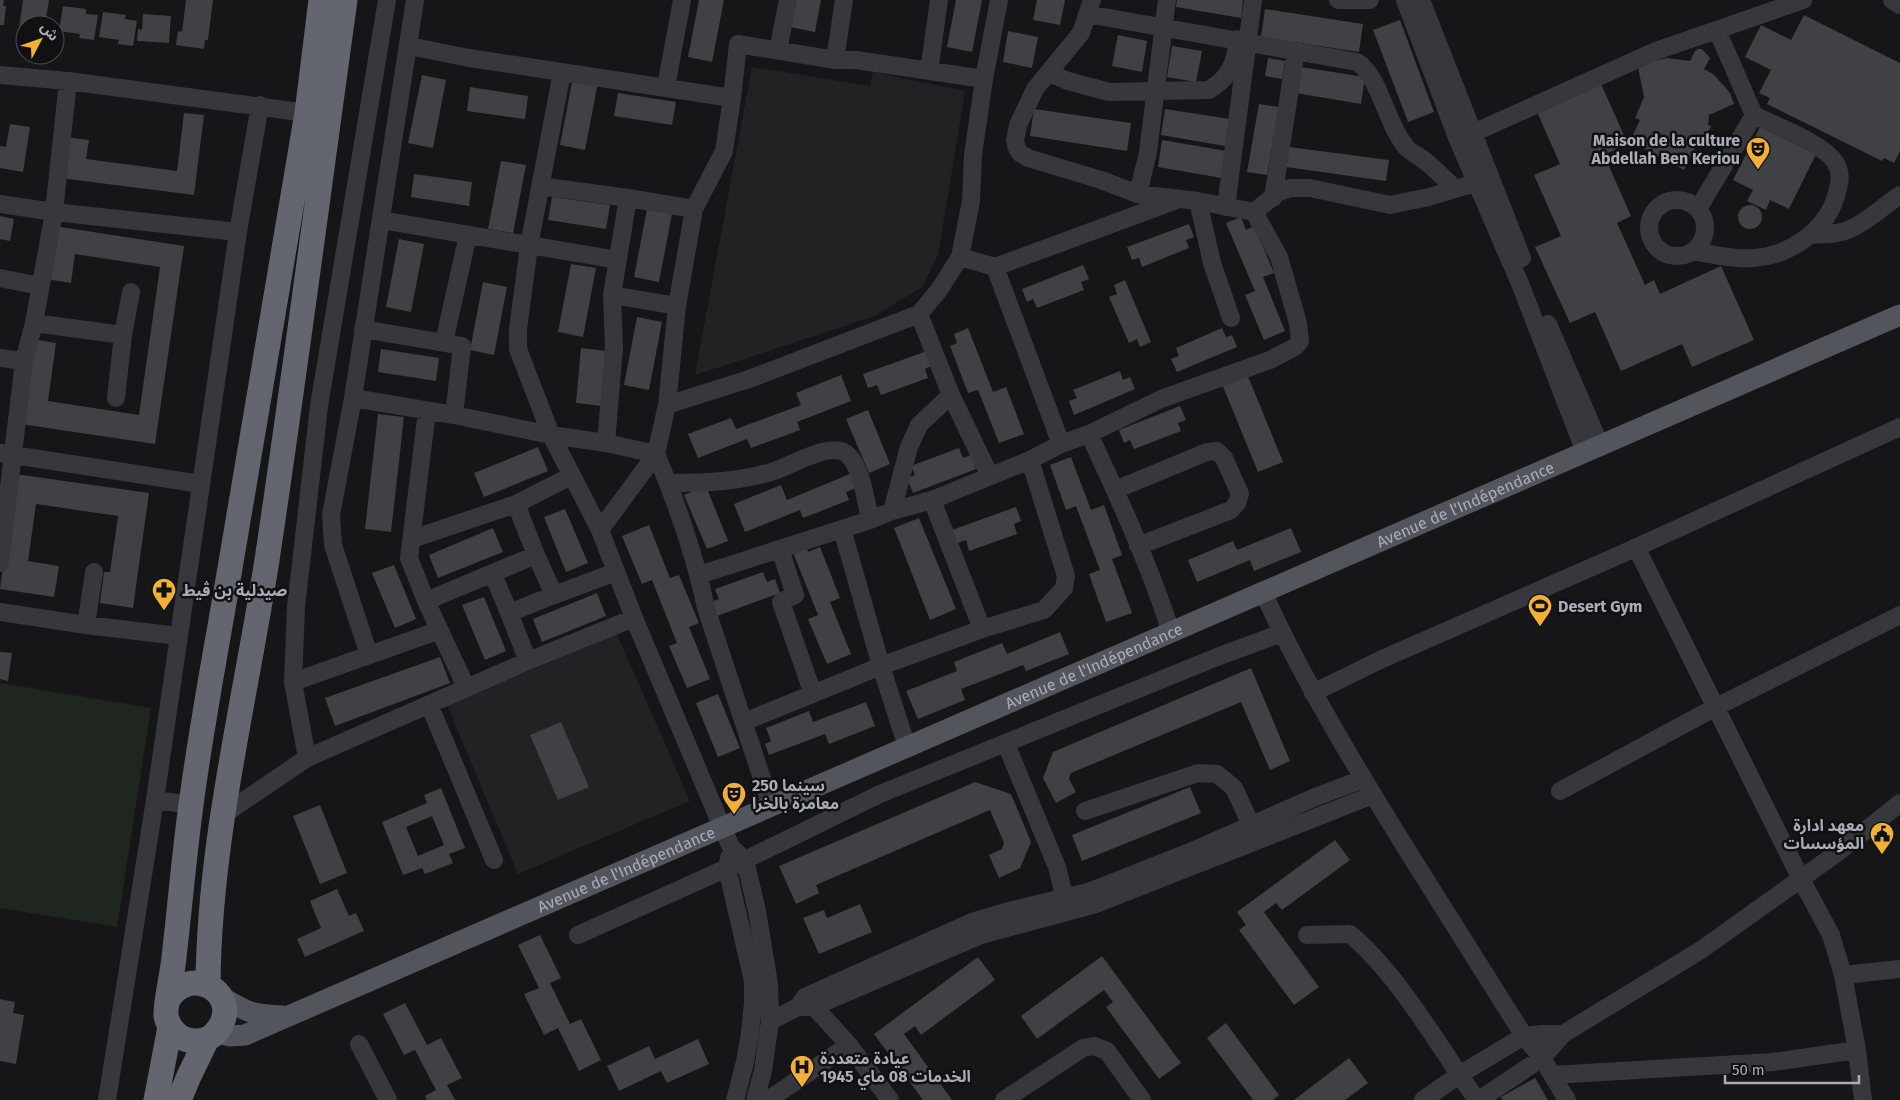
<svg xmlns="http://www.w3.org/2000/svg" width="1900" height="1100" font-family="'Fira Sans','Noto Sans Arabic',sans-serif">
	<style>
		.built { fill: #222225 }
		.green { fill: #1e261f }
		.building { fill: #404145; fill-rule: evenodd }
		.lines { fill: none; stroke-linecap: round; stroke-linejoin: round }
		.minor { stroke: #37383d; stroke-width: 18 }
		.major { stroke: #53555c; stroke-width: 21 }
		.highway { stroke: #63666e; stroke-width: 25 }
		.labels { text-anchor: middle; stroke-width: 5; stroke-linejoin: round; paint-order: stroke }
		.poi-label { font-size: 16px; font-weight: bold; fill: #a8adb8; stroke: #111113; text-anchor: start }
		.street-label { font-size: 16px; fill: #a8adb8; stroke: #111113 }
	</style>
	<rect width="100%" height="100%" fill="#161618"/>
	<path class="built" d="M 752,67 L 870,86 L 873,72 L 965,91 L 938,255 L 922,287 L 875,316 L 695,375 Z
		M 617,634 L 690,801 L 518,874 L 447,705 Z"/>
	<path class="green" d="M 0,683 L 151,708 L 117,927 L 0,908 Z"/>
	<path class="building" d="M 0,0 L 4,0 L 3,6 L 6,6 L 4,25 L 0,25 Z
		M 23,0 L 49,0 L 45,24 L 25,25 L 25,29 L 19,28 Z
		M 186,0 L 213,0 L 208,40 L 205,40 L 204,49 L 176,45 L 178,31 L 182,32 Z
		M 699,0 L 724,0 L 712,62 L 688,57 Z
		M 795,0 L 821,0 L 815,32 L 790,27 Z
		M 956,0 L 982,0 L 972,52 L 947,47 Z
		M 1037,0 L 1065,0 L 1060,25 L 1033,20 Z
		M 1177,0 L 1243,0 L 1241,18 L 1176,7 Z
		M 63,6 L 86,9 L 86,14 L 98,15 L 94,40 L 79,38 L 80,34 L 59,31 Z
		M 1265,9 L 1363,24 L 1359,52 L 1261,37 Z
		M 103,12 L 126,15 L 125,19 L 137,21 L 133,46 L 118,44 L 119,40 L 99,37 Z
		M 143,14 L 171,16 L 169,43 L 137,41 L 138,29 L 142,30 Z
		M 1804,15 L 1900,63 L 1900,151 L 1894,163 L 1884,158 L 1882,161 L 1767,104 L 1770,98 L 1759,93 L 1771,70 L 1745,57 L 1761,25 L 1791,40 Z
		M 1400,20 L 1434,112 L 1408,122 L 1373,30 Z
		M 1008,31 L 1038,37 L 1032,68 L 1003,62 Z
		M 1118,35 L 1147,41 L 1142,72 L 1112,66 Z
		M 1172,46 L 1202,51 L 1196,82 L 1167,77 Z
		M 1698,49 L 1702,49 L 1710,58 L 1704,69 L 1713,74 L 1725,87 L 1730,93 L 1734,104 L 1709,115 L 1708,125 L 1711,126 L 1701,148 L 1696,146 L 1684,170 L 1630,141 L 1640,120 L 1635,118 L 1644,97 L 1638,67 L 1653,61 L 1667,58 L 1690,61 L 1695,51 Z
		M 1268,58 L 1285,61 L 1282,79 L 1265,76 Z
		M 1301,67 L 1365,77 L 1361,104 L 1296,93 Z
		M 422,75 L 446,80 L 433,148 L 408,143 Z
		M 573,77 L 598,82 L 585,150 L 560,145 Z
		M 1601,84 L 1628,144 L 1604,155 L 1631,216 L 1617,223 L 1645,285 L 1654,280 L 1660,294 L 1721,266 L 1754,340 L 1692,367 L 1682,344 L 1621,371 L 1595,312 L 1570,323 L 1535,247 L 1561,236 L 1534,175 L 1560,164 L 1537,112 Z
		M 470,87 L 528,96 L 525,119 L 467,111 Z
		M 618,93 L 676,102 L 672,125 L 614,116 Z
		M 1259,104 L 1279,107 L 1267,175 L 1247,172 Z
		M 1034,109 L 1131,123 L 1127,151 L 1030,136 Z
		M 1165,109 L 1230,119 L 1225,146 L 1161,135 Z
		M 184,113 L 204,115 L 194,195 L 60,178 L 65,137 L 89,140 L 86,159 L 177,171 Z
		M 10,124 L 30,127 L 23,172 L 0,168 L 0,146 L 6,147 Z
		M 1760,127 L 1816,154 L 1789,209 L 1770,200 L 1766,210 L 1747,201 L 1753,190 L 1733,180 Z
		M 1162,140 L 1227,151 L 1222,178 L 1158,167 Z
		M 1289,147 L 1389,160 L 1386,181 L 1286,167 Z
		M 501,161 L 526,165 L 513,233 L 488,229 Z
		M 414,174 L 472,182 L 469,206 L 411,197 Z
		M 552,197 L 610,205 L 606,229 L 548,220 Z
		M1738 217a12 12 0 1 1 24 0a12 12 0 1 1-24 0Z
		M 647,209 L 672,214 L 659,282 L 634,277 Z
		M 0,216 L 14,219 L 10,241 L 0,239 Z
		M 1241,217 L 1246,230 L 1254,226 L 1274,273 L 1263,277 L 1285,331 L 1264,340 L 1245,295 L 1255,291 L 1226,223 Z
		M 1189,224 L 1194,237 L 1186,240 L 1189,248 L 1142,267 L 1139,258 L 1132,260 L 1127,247 Z
		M 54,226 L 184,246 L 155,444 L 21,424 L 33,339 L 56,343 L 48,401 L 139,415 L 160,267 L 75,254 L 71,283 L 46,279 Z
		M 399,239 L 424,244 L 411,312 L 386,307 Z
		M 571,264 L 596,268 L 583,337 L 558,332 Z
		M 1083,265 L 1089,279 L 1081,282 L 1084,290 L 1037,308 L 1033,299 L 1027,302 L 1022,289 Z
		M 1125,280 L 1151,342 L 1140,347 L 1137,339 L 1129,343 L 1109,297 L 1117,294 L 1114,285 Z
		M 483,282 L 507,287 L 494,355 L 470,350 Z
		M 637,317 L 662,322 L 649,390 L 624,385 Z
		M 968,328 L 993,392 L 1006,387 L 1024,434 L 999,443 L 978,390 L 968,393 L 950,346 L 957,343 L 954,334 Z
		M 1222,328 L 1226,337 L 1232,335 L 1237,347 L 1177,372 L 1171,359 L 1179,356 L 1176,348 Z
		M 581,348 L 607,351 L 602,406 L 576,403 Z
		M 381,349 L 439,358 L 436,381 L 378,372 Z
		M 927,351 L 932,366 L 925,369 L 928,378 L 881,395 L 877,385 L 868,388 L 863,374 Z
		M 1120,371 L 1123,380 L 1130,377 L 1135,389 L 1074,415 L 1069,401 L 1077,398 L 1073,390 Z
		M 1247,374 L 1283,462 L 1258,472 L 1222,384 Z
		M 841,375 L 851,401 L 797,422 L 800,430 L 751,448 L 747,439 L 698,458 L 688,434 L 731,418 L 736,429 L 801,405 L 796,393 Z
		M 1180,406 L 1186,420 L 1178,423 L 1181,431 L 1134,449 L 1130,440 L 1124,443 L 1119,430 Z
		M 868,410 L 890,464 L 869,473 L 846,419 Z
		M 378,414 L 404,417 L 391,532 L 365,529 Z
		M 538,447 L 548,471 L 484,497 L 474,473 Z
		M 959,448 L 963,458 L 971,455 L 976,469 L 913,493 L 907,478 L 915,475 L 911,466 Z
		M 1071,457 L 1091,510 L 1104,505 L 1122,555 L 1112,559 L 1132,613 L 1106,622 L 1089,574 L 1100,570 L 1076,506 L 1066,510 L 1050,465 Z
		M 15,474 L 149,493 L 133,608 L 100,603 L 104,572 L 110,572 L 118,516 L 36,504 L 28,561 L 59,566 L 54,597 L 0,589 Z
		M 850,474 L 856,488 L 846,492 L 849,500 L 803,518 L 800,510 L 745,532 L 734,504 L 781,485 L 787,500 Z
		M 706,486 L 728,541 L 707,549 L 684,495 Z
		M 1016,507 L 1021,521 L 1014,524 L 1017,534 L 969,551 L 966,540 L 957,543 L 952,530 Z
		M 565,509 L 588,563 L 566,572 L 544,517 Z
		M 919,518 L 956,609 L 930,620 L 894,528 Z
		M 649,525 L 670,578 L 679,575 L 699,623 L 689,627 L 710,679 L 687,688 L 669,646 L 677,643 L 652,580 L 642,584 L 622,536 Z
		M 493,528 L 503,552 L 438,578 L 429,555 Z
		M 1291,528 L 1301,552 L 1254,571 L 1250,560 L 1197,582 L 1188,560 L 1233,541 L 1237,550 Z
		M 805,544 L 808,552 L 820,547 L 840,598 L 830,602 L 851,654 L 827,664 L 808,619 L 818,615 L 792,550 Z
		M 394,565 L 416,619 L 395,628 L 372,573 Z
		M 763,572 L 767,582 L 775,579 L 780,593 L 717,616 L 711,602 L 719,599 L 715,589 Z
		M 597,593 L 606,616 L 542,642 L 533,619 Z
		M 484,597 L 506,651 L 485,660 L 462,605 Z
		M 1060,632 L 1069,654 L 1026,671 L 1023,665 L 961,689 L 965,700 L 918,719 L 906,691 L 957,671 L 954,662 L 1002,643 L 1007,654 Z
		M 0,652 L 12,653 L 8,681 L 0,679 Z
		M 440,657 L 450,683 L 335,726 L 325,698 Z
		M 1251,668 L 1290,761 L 1270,770 L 1241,702 L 1071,773 L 1069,779 L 1076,792 L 1056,803 L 1043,778 L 1053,752 Z
		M 718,694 L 740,748 L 718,757 L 696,703 Z
		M 866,702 L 875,726 L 829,744 L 825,734 L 769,755 L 765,744 L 771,741 L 766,728 L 809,711 L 813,722 Z
		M 561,722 L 589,787 L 558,800 L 530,735 Z
		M 975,782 L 1011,794 L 1031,842 L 1020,868 L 999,878 L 989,855 L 1002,849 L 1004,843 L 990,810 L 816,885 L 819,893 L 796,904 L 779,866 Z
		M 1190,787 L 1201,813 L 1082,861 L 1072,835 Z
		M 441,788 L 465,848 L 449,854 L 453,863 L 425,874 L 422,868 L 403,875 L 382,822 L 427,803 L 424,795 ZM 432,816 L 444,845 L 418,856 L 406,827 Z
		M 320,805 L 347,873 L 320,884 L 293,816 Z
		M 1335,840 L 1350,860 L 1282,910 L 1276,903 L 1264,912 L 1319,987 L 1294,1005 L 1239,930 L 1246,925 L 1237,912 Z
		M 337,889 L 349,916 L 356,913 L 364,931 L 305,957 L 297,939 L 321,928 L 310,901 Z
		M 860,904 L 872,932 L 819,954 L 803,918 L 824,910 L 827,918 Z
		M 540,935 L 561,978 L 550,983 L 570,1024 L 581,1019 L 601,1060 L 579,1071 L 558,1028 L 544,1035 L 524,994 L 539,988 L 518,945 Z
		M 1102,956 L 1181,1063 L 1159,1079 L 1106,1007 L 1113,1002 L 1104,990 L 1037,1039 L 1021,1016 Z
		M 978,957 L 995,980 L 921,1035 L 915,1026 L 904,1034 L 952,1100 L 923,1100 L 874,1034 Z
		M 0,999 L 15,1002 L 13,1013 L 24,1015 L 16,1064 L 0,1061 Z
		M 405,1003 L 427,1045 L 441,1038 L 462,1078 L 447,1085 L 455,1100 L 427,1100 L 425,1096 L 436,1090 L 415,1050 L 404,1055 L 383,1014 Z
		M 1226,1023 L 1279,1095 L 1273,1100 L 1253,1100 L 1207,1038 Z
		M 698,1039 L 709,1064 L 667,1083 L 661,1071 L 619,1091 L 607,1066 L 649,1046 L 655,1059 Z
		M 1349,1058 L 1368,1083 L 1345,1100 L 1294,1100 Z
		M 1535,1078 L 1548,1100 L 1502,1100 L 1501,1097 Z"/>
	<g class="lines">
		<path class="minor" d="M 1092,0 L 1081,33 L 1035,89 L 1018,125 L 1015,141 L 1017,148 L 1020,153 L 1028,158 L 1101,180 L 1138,194 L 1198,201 L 1254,212 L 1279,192 L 1290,188 L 1310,188 L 1390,205 L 1429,197 L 1475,183
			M 1338,0 L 1370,0
			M 1405,0 L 1458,140 L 1521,286 L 1585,452
			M 1421,0 L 1522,258
			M 1892,0 L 1900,5
			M 1087,14 L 1357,62 C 1380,76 1386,124 1406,147 C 1410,152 1416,154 1421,158 C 1434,167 1444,179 1456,189
			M 409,46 L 469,58 L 732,98
			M 778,51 L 788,0
			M 835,60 L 844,0
			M 929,71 L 939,0
			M 562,72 L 529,246 L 518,329 L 518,349 L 551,435 L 600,530 L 634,618 L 722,827 L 731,847 L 745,860 L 757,911 L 769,984 L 770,1021 L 763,1071 L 755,1100
			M 1049,73 L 1068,81 L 1109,92 L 1209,90 C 1229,78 1237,62 1237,39
			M 0,75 L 68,81 L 307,113
			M 666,87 L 682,0
			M 1473,133 L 1656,51 L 1803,0
			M 540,186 L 628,198 L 694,209
			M 1138,194 L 1148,152 L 1167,0
			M 1273,198 L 1296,50
			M1649 228a28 28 0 1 1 56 0a28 28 0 1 1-56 0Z
			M 1198,201 L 1212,263 L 1231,318
			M 0,204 L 54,212 L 238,232
			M 1226,207 L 1253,0
			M 1698,209 L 1754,115
			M 381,220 L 618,260
			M 1810,235 C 1824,234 1838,235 1850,229 C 1869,221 1883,206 1900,195
			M 1693,251 C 1712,254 1734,260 1754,258 C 1788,256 1824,232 1835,199 C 1839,186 1843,174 1835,162 C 1823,143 1775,126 1754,115 L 1717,30
			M 960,257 L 995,267 L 1174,201
			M 995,267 L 1061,444
			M 0,278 L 40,286
			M 612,295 L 677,306
			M 919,314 L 951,395 L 990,476
			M 34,323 L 123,335
			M 1548,324 L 1600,445
			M 363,329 L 462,346 L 454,415
			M 444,342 L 468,235
			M 0,358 L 24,361
			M 116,398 L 123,335 L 131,292
			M 353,398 L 454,415 L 551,435 L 606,443 L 656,454 C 677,504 695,555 706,608 L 771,806
			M 667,405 L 749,379 L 919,314 L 939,290 L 960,257 L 971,201 L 973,155 L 984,79 L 999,0
			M 427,411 L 409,558 L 426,601 L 466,687
			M 1089,434 C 1119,498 1149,564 1171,632
			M 606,443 L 614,347 L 612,295 L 628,198
			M 0,453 L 201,484
			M 668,483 C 705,483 742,482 777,470 C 794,464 833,440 848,455 C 862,469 866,501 870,520
			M 1115,490 L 1207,452 L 1217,451 L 1224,458 L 1240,494 L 1237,503 L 1231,510 L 1138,546
			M 932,500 L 982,629
			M 516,504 L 536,555 L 554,595 L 509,613 L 528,661
			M 892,511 L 909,447 L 919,425 L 951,395
			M 842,529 L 881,666 L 907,747
			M 600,530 L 656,454 L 667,405 L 677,306 L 694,209 L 724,151 L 732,98 L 738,44 L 835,60 L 856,60 L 984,79
			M 412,539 L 516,504 L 571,476
			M 1636,547 L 1801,879 L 1831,935 L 1843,975 L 1900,969
			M 780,549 L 795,595 L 781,602 L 813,694
			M 0,563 L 24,361 L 34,323 L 54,212 L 68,81
			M 493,574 L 509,613
			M 699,575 L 870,520 L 892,511 L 932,500 L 1030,460 L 1061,444 L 1089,434 L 1161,399 L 1270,360 L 1295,347 L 1300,341 L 1298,323 L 1279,257 L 1254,212
			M 1263,592 C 1304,682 1355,766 1407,850 C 1446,912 1485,974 1524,1036 L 1542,1058 L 1567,1100
			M 554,595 L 616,572
			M 426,601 L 536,555
			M 0,612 L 86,625 L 179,636
			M 86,625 L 94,572
			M 369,655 L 333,545 L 331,515 L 353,398 L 415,0
			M 293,682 L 296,607 L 319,406 L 387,0
			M 1313,693 L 1380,660 L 1624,553 L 1900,427
			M 429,704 L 494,860
			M 744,722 L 881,666 L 982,629 L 1044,610 L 1064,588 L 1066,576 L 1030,460
			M 1006,744 L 1057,867 L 1065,899
			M 307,758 L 293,682 L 440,630
			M 1560,791 L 1716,707 L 1900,615
			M 155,800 L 191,805
			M 1085,811 L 1198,773 L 1217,774 L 1234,788 L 1251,825
			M 223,815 L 307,758 L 528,661 L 634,618
			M 729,858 L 727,868 L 753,981 L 753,1003 L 750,1033 L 745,1062 L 735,1100
			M 578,935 L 745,860 L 880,794 L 1217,657 L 1282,633
			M 1307,935 L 1350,934 C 1399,975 1439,1047 1477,1100
			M 1843,975 L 1857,1050 L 1863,1100
			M 807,999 L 849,1045 L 890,1100
			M 798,1007 L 813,1007 L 981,935 L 1096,904 L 1373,795
			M 770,1021 L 798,1007 L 805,997 L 972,922 L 1009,911 L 1088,892 L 1192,851 L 1313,798 L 1363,779
			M 359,1044 L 388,1100
			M 1552,1075 L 1773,1062 L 1857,1050
			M 107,1100 L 155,800 L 238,232 L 260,105
			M 768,1100 L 849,1045
			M 1004,1100 L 1083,1048 L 1094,1046 L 1107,1051 L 1142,1100
			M 1423,1100 L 1459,1075 L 1524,1036 L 1542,1034 L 1563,1034
			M 1479,1100 L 1542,1058 L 1563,1034 L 1701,950 L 1837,853 L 1900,803"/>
		<g class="major">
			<path d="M 220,996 C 246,1012 252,1015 283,1016"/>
			<path id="s1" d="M 216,1033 L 230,1036 L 245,1035 L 1900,315"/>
		</g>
		<path class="highway" d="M 208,985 C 209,842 245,701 267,560 C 295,373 319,187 345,0
			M 168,1000 C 188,965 237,990 222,1023 C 217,1034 208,1041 197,1041 C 182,1042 169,1031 166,1016 C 165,1004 173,971 174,957 C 180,906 184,856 191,805 C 201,728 216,651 229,574 C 255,421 281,267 307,113 L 321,0
			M 156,1100 L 170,1027
			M 179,1100 L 189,1076 L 207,1039"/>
	</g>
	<defs>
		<symbol id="theatre-pin" viewBox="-11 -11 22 30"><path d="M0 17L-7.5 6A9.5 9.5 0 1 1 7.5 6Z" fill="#f2b134" stroke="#111113"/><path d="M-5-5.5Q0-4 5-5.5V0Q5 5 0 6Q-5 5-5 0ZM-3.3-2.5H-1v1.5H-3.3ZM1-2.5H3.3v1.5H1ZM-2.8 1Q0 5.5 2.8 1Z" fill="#111"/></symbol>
		<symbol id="pharmacy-pin" viewBox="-11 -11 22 30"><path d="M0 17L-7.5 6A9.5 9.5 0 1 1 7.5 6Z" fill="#f2b134" stroke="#111113"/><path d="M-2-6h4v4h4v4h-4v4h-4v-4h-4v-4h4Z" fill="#111"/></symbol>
		<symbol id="stadium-pin" viewBox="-11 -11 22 30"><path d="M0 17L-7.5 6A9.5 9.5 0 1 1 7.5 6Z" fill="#f2b134" stroke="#111113"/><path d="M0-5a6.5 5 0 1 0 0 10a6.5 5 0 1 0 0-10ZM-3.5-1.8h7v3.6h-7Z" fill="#111"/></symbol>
		<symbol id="civic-pin" viewBox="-11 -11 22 30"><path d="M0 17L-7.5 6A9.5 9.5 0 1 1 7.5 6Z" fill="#f2b134" stroke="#111113"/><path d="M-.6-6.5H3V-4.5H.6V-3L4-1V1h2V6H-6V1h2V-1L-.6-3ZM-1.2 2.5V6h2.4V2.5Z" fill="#111"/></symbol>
		<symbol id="hospital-pin" viewBox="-11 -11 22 30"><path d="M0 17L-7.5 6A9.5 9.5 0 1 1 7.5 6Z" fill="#f2b134" stroke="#111113"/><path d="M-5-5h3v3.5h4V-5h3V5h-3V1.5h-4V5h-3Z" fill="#111"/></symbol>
	</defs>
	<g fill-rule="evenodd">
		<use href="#theatre-pin" x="1744" y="135" width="28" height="38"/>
		<use href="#pharmacy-pin" x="150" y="576" width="28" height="38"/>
		<use href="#stadium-pin" x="1526" y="592" width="28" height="38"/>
		<use href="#theatre-pin" x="720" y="780" width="28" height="38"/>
		<use href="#civic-pin" x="1868" y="820" width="28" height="38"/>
		<use href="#hospital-pin" x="788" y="1053" width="28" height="38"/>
	</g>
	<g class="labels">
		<g class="poi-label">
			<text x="1740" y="146" text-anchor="end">Maison de la culture<tspan x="1740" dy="18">Abdellah Ben Keriou</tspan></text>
			<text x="182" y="596">صيدلية بن ڤيط</text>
			<text x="1558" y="612">Desert Gym</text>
			<text x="752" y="791">سينما 250<tspan x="752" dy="18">معامرة بالخرا</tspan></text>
			<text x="1864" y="831" text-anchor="end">معهد ادارة<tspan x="1864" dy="18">المؤسسات</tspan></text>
			<text x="820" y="1064">عيادة متعددة<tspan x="820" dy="18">الخدمات 08 ماي 1945</tspan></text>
		</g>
		<g class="street-label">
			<text dy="6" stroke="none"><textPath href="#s1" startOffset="1360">Avenue de l'Indépendance</textPath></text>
			<text dy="6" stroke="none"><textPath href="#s1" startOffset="955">Avenue de l'Indépendance</textPath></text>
			<text dy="6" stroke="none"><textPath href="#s1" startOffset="445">Avenue de l'Indépendance</textPath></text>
		</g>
	</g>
	<g transform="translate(40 40) rotate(49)"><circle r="24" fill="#111113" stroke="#4d4f55"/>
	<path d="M0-4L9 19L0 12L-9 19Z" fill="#f2b134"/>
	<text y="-8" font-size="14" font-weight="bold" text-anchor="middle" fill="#a8adb8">ش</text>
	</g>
	<path d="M1725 1075v8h134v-8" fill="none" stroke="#a8adb8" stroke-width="2.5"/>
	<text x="1732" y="1075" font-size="15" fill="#a8adb8" stroke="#111113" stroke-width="4" paint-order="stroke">50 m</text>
</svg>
